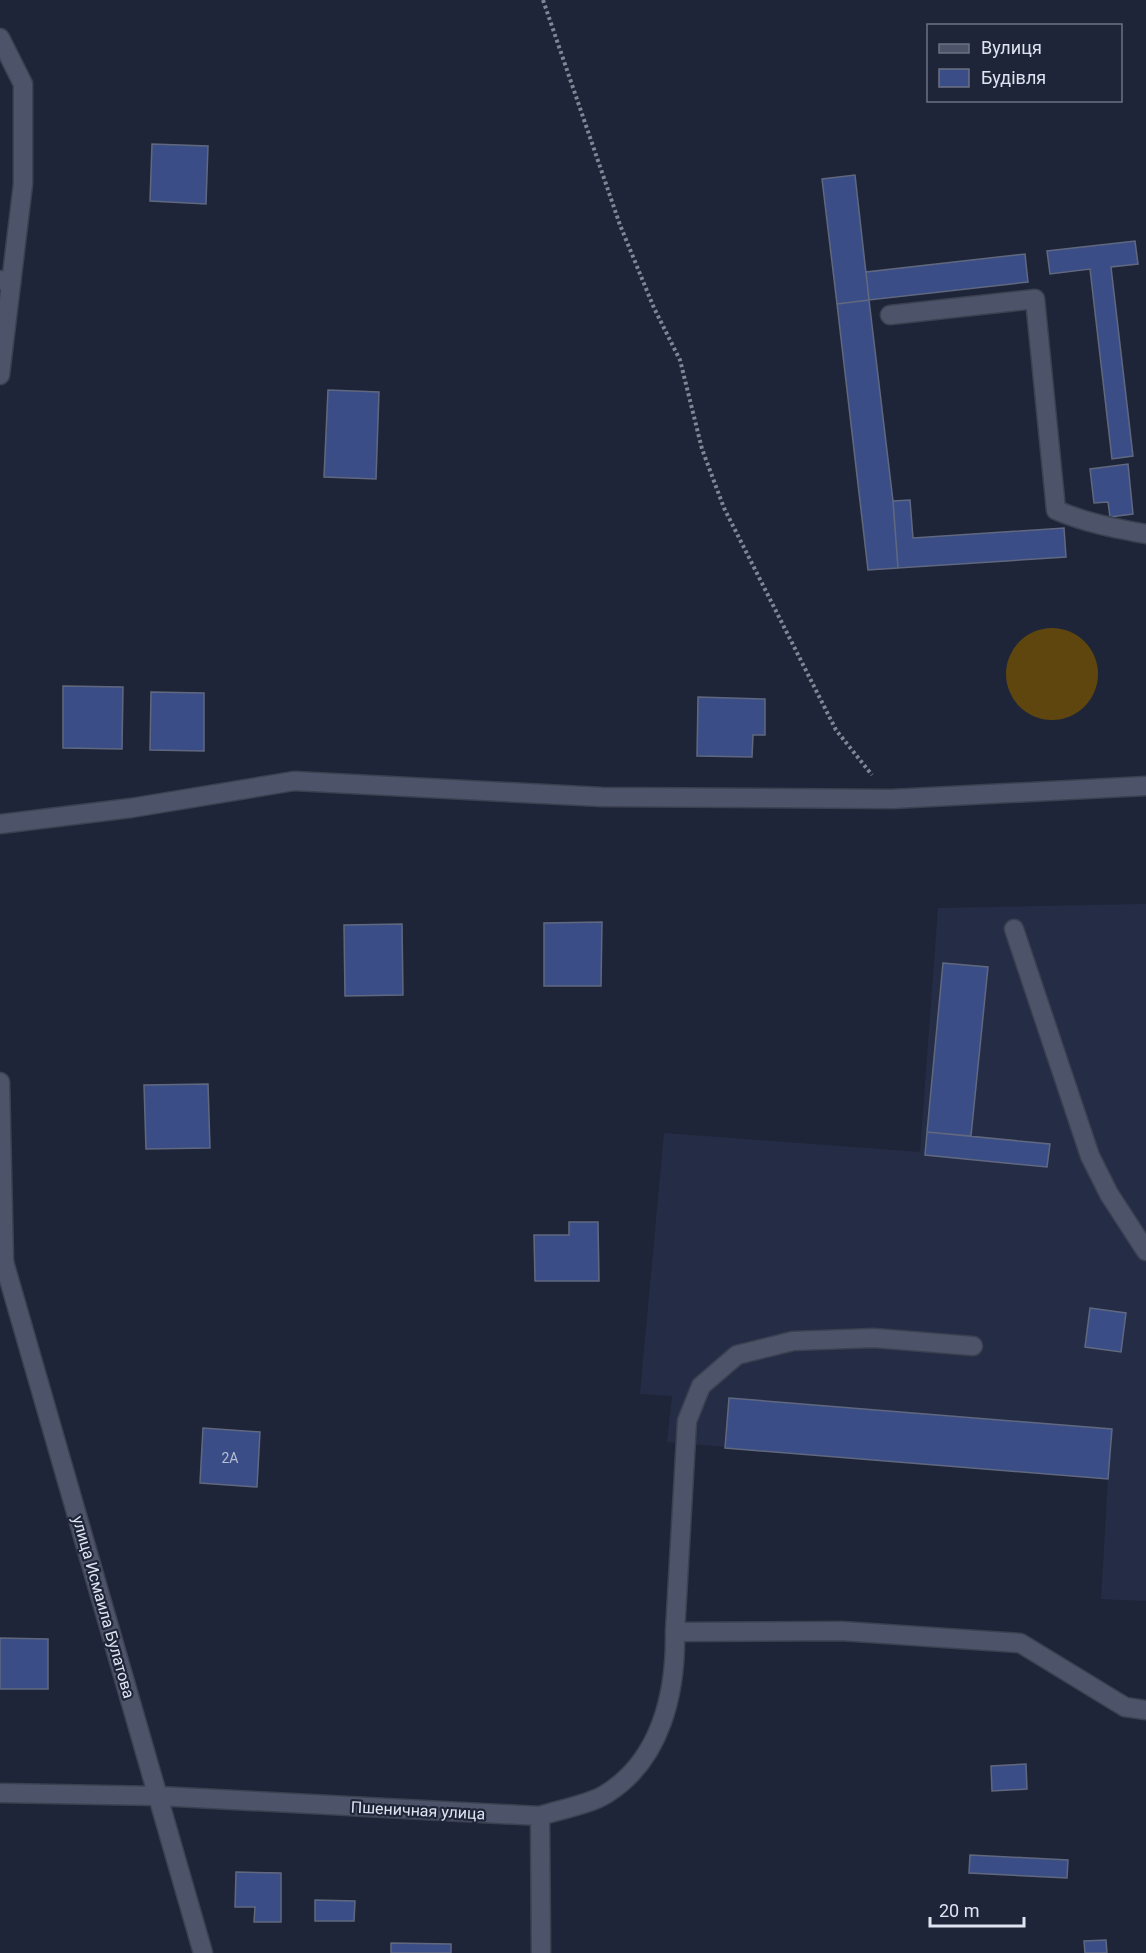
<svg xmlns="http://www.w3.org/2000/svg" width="1146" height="1953" font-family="Roboto,sans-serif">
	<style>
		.built { fill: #252d46 }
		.green { fill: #5f460e }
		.building { fill: #3b4d86; stroke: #60687f; stroke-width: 1.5 }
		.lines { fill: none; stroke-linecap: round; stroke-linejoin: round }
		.service-casing { stroke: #3c4151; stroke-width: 21 }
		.minor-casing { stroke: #3c4151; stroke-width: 21 }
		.path { stroke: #818696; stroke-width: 4; stroke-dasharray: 3 3; stroke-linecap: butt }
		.service { stroke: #4d546a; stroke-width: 18 }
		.minor { stroke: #4d546a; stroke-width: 18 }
		.labels { text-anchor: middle; stroke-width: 4.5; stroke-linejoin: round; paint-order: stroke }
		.number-label { font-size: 14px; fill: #b6bed6 }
		.street-label { font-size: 16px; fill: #dfe4f1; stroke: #1f2538 }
	</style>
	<rect width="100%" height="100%" fill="#1f2538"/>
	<path class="built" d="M 1146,904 L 1146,1601 L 1101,1599 L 1108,1479 L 667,1442 L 672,1396 L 640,1394 L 664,1133 L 920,1152 L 938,908 Z"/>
	<path class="green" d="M1006 674a46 46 0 1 1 92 0a46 46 0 1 1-92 0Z"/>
	<path class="building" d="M 152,144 L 208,146 L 206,204 L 150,201 Z
		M 855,175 L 869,300 L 837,304 L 822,179 Z
		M 1135,241 L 1138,264 L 1111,267 L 1133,456 L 1112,459 L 1090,269 L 1050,274 L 1047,251 Z
		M 1025,254 L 1028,282 L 869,300 L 866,272 Z
		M 869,300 L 893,501 L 898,568 L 868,570 L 837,304 Z
		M 328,390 L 379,392 L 376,479 L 324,477 Z
		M 1128,464 L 1133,514 L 1110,517 L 1108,502 L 1094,503 L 1090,469 Z
		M 910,500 L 913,538 L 1064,528 L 1066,557 L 898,568 L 893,501 Z
		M 63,686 L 123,687 L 122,749 L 63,748 Z
		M 151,692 L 204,693 L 204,751 L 150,750 Z
		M 698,697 L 765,699 L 765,735 L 753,735 L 752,757 L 697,756 Z
		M 602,922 L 601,986 L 544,986 L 544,923 Z
		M 402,924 L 403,995 L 345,996 L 344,925 Z
		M 943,963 L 988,967 L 971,1136 L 927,1132 Z
		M 208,1084 L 210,1148 L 146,1149 L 144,1085 Z
		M 927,1132 L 1050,1144 L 1047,1167 L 925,1155 Z
		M 569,1222 L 598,1222 L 599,1281 L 535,1281 L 534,1235 L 569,1235 Z
		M 1090,1308 L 1126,1313 L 1121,1352 L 1085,1347 Z
		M 729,1398 L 1112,1429 L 1108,1479 L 725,1448 Z
		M 203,1428 L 260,1432 L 257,1487 L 200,1483 Z
		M 0,1638 L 48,1639 L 48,1689 L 0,1689 Z
		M 1026,1764 L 1027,1789 L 992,1791 L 991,1766 Z
		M 970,1855 L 1068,1860 L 1067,1878 L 969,1873 Z
		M 236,1872 L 281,1873 L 281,1922 L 254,1922 L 255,1907 L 235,1907 Z
		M 315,1900 L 355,1901 L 354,1921 L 315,1921 Z
		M 1106,1940 L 1107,1953 L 1085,1953 L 1084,1941 Z
		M 391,1943 L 451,1944 L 451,1953 L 391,1953 Z"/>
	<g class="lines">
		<defs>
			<path id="service" d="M 0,38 L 23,84 L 23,184 L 0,375
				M 890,315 L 1035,299 L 1056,510 C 1086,523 1114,528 1146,534
				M 0,824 L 131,808 L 294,781 L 602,797 L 892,799 L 1146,786
				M 1014,929 L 1090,1156 L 1109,1194 L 1146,1251
				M 0,1082 L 4,1262
				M 675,1632 L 841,1631 L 1020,1643 L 1125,1707 L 1146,1710
				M 540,1816 C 558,1810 591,1804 606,1794 C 661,1760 676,1693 675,1632 L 687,1421 L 701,1386 L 737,1355 L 793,1341 L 874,1338 L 973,1346"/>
			<path id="minor" d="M 0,280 L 11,283
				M 0,1262 L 4,1262 L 203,1953
				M 0,1793 L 158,1796 L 540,1816 L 541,1953"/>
		</defs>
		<use href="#service" class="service-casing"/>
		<use href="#minor" class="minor-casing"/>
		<path class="path" d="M 543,0 L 620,225 L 654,308 L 680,360 L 702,449 L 724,508 L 836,730 L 872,775"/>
		<use href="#service" class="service"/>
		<use href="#minor" class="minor"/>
	</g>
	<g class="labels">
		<g class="number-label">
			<text x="230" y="1463">2А</text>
		</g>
		<g class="street-label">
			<text transform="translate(104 1607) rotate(74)" y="6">улица Исмаила Булатова</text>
			<text transform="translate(418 1810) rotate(3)" y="6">Пшеничная улица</text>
		</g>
	</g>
	<rect x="927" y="24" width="195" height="78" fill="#1f2538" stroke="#6c7182" stroke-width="1.5"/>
	<rect x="939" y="44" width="30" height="9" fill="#4d546a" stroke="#6c7182" stroke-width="1.5"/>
	<text x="981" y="54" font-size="18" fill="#dfe4f1">Вулиця</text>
	<rect x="939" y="69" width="30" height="18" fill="#3b4d86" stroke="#6c7182" stroke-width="1.5"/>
	<text x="981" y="84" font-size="18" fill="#dfe4f1">Будівля</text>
	<path d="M930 1917v9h94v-9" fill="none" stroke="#dfe4f1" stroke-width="3"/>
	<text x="939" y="1917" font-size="18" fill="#dfe4f1" stroke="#1f2538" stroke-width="4.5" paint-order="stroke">20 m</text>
</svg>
